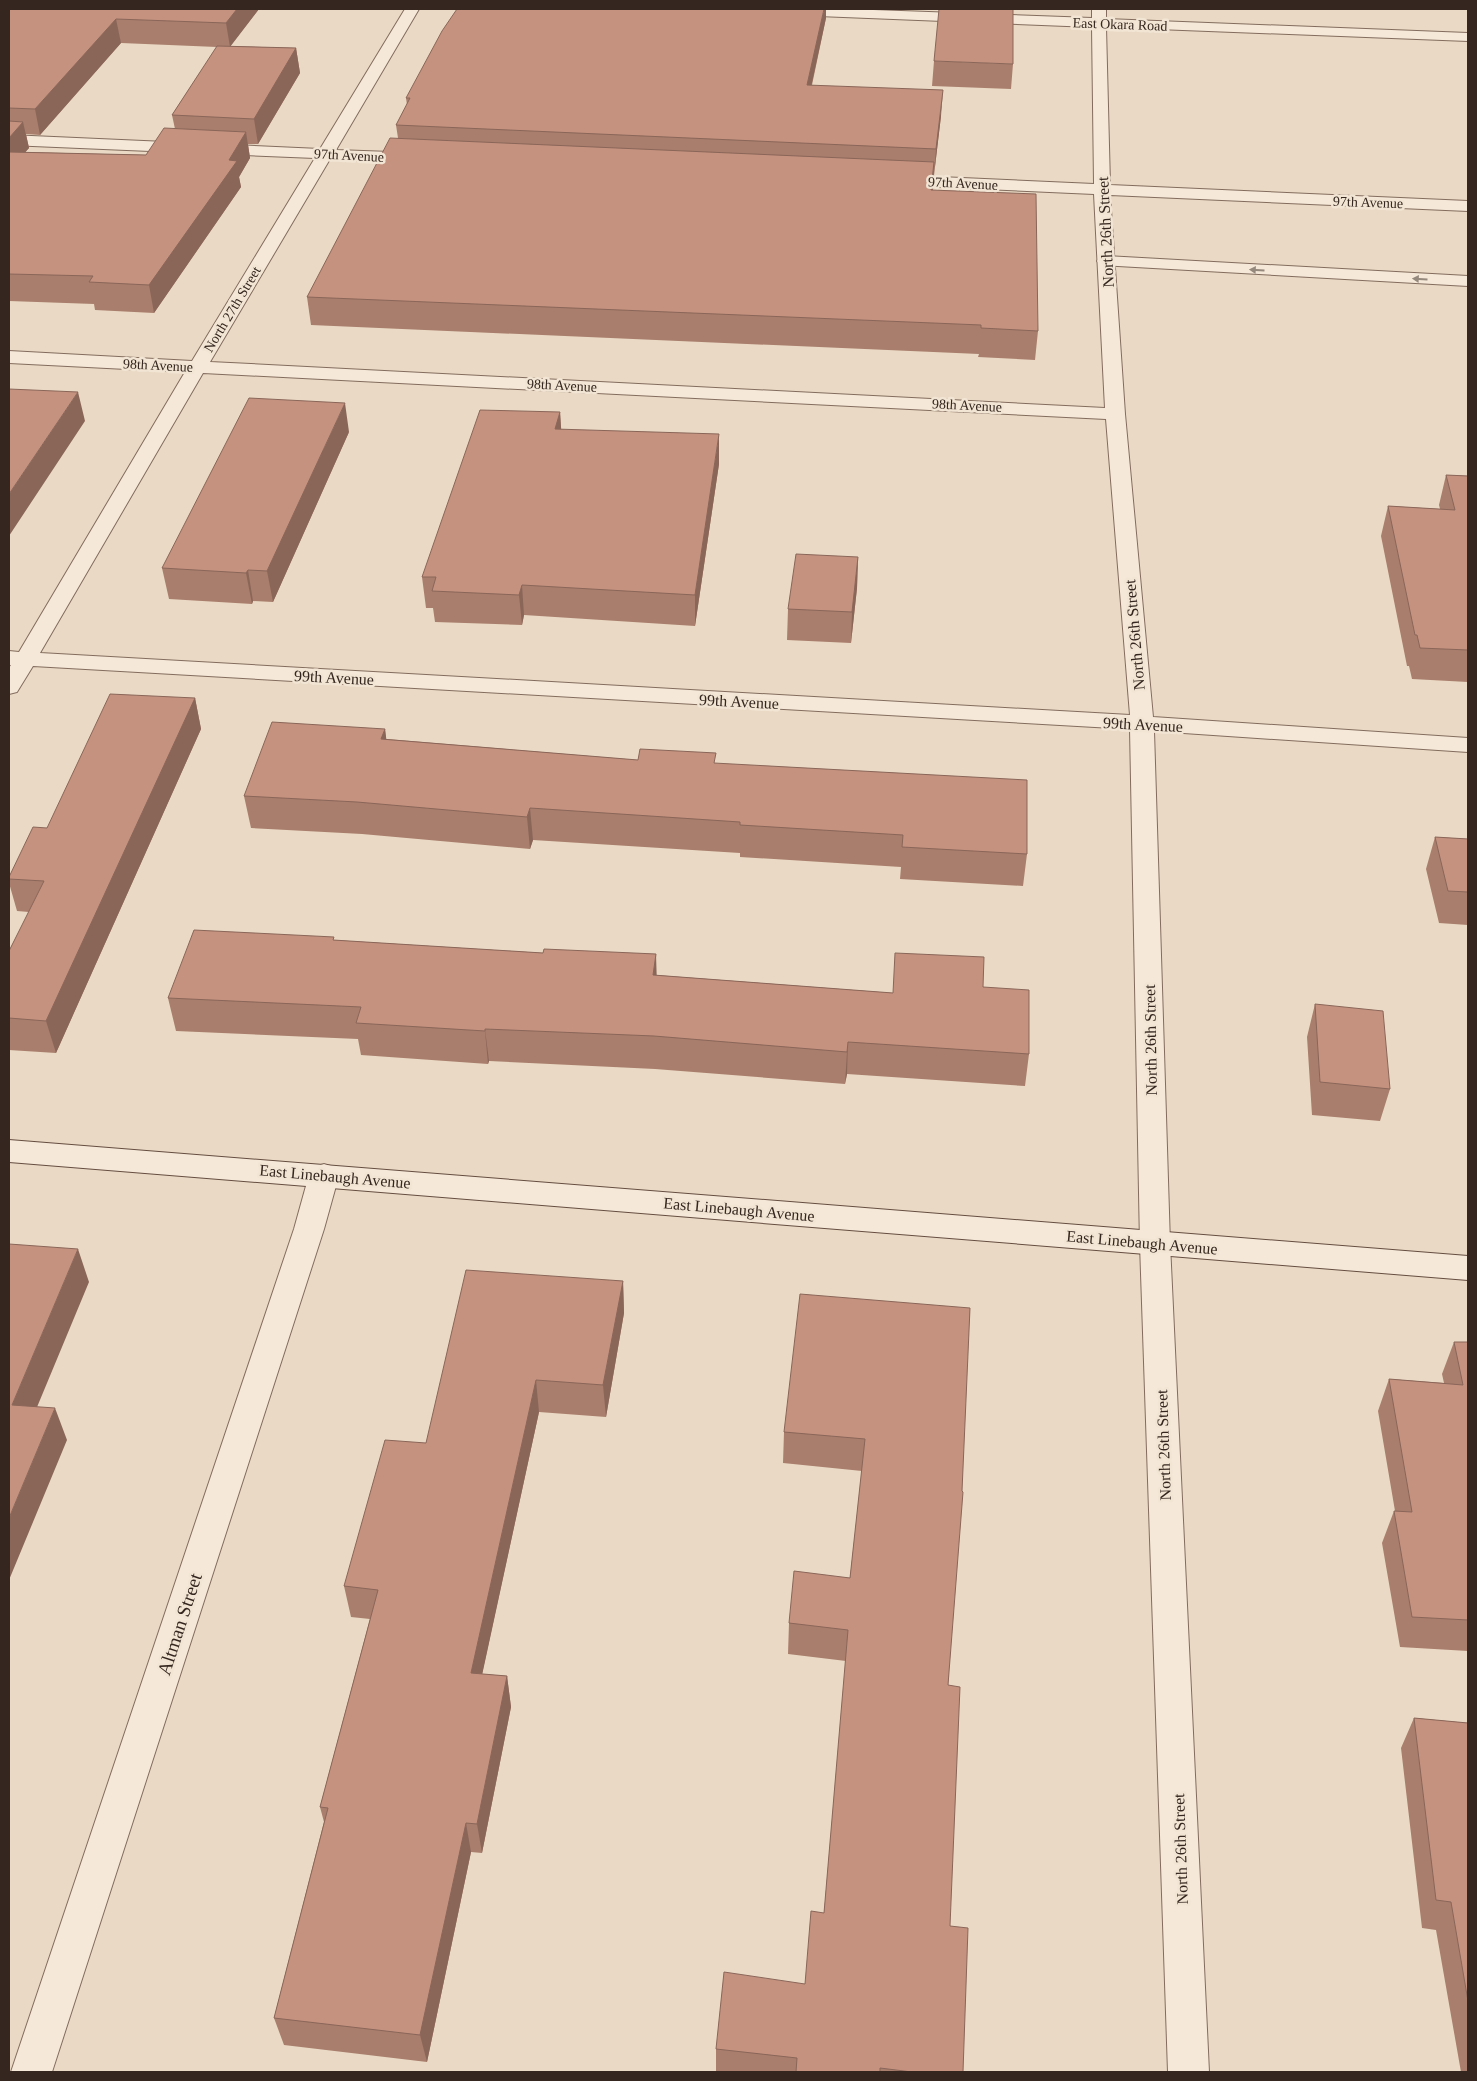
<svg xmlns="http://www.w3.org/2000/svg" width="1477" height="2081" font-family="'Times New Roman',serif">
	<style>
		.lines { fill: none; stroke-linecap: round; stroke-linejoin: round }
		.lane-casing { stroke: #836c5d; stroke-width: 2 }
		.street-casing { stroke: #836c5d; stroke-width: 2 }
		.secondary-casing { stroke: #654d40; stroke-width: 2 }
		.lane { fill: #f5e8d8; fill-rule: evenodd }
		.street { fill: #f5e8d8; fill-rule: evenodd }
		.secondary { fill: #f5e8d8; fill-rule: evenodd }
		.wall { fill: #a97e6d; fill-rule: evenodd }
		.shaded-wall { fill: #8a6659 }
		.building { fill: #c5927f; stroke: #8a6659 }
		.oneway { fill: #95887c }
		.labels { text-anchor: middle; stroke-width: 5; stroke-linejoin: round; paint-order: stroke }
		.far-street-label { font-size: 14px; fill: #35271f; stroke: #f2e5d4 }
		.street-label { font-size: 16px; fill: #35271f; stroke: #f2e5d4 }
		.near-street-label { font-size: 19px; fill: #35271f; stroke: #f2e5d4 }
	</style>
	<rect width="100%" height="100%" fill="#eadac5"/>
	<g class="lines">
		<defs>
			<path id="lane" d="M 1106,256 L 1468,276 L 1468,286 L 1100,265 L 1097,261 L 1100,257 Z"/>
			<path id="street" d="M 405,9 L 419,9 L 336,150 L 418,153 L 424,155 L 426,158 L 424,161 L 418,163 L 330,159 L 210,362 L 1105,408 L 1094,194 L 895,185 L 889,183 L 887,180 L 889,177 L 895,175 L 1094,184 L 1092,27 L 743,13 L 738,12 L 736,9 L 846,9 L 1092,18 L 1092,9 L 1106,9 L 1106,19 L 1468,33 L 1468,41 L 1106,27 L 1110,185 L 1468,201 L 1468,211 L 1110,195 L 1125,414 L 1153,717 L 1468,738 L 1468,752 L 1154,731 L 1170,1244 L 1209,2072 L 1168,2072 L 1140,1244 L 1130,729 L 33,666 L 17,692 L 9,694 L 9,668 L 11,665 L 9,665 L 9,651 L 19,652 L 185,372 L 9,363 L 9,351 L 192,361 L 315,158 L 9,145 L 9,135 L 320,149 ZM 203,373 L 1106,419 L 1130,715 L 40,653 Z
				M 324,1164 L 334,1167 L 339,1175 L 324,1229 L 52,2072 L 11,2072 L 294,1229 L 309,1175 L 314,1167 Z"/>
			<path id="secondary" d="M 9,1140 L 1468,1256 L 1468,1280 L 9,1162 Z"/>
		</defs>
		<use href="#lane" class="lane-casing"/>
		<use href="#street" class="street-casing"/>
		<use href="#secondary" class="secondary-casing"/>
		<use href="#lane" class="lane"/>
		<use href="#street" class="street"/>
		<use href="#secondary" class="secondary"/>
	</g>
	<path class="wall" d="M 9,9 L 259,9 L 230,46 L 296,48 L 300,73 L 258,144 L 248,144 L 250,158 L 239,177 L 241,187 L 154,313 L 95,310 L 94,304 L 9,301 ZM 121,43 L 217,47 L 172,115 L 175,129 L 146,155 L 25,152 L 29,148 L 26,134 L 40,135 Z
		M 826,18 L 812,85 L 941,116 L 934,175 L 933,190 L 1038,331 L 1035,360 L 978,357 L 979,354 L 311,325 L 307,297 L 398,138 L 396,125 L 407,105 L 406,98 Z
		M 934,61 L 1013,64 L 1011,89 L 932,86 Z
		M 560,412 L 561,429 L 719,464 L 695,626 L 524,615 L 522,625 L 435,622 L 433,608 L 426,608 L 422,577 Z
		M 349,432 L 273,602 L 253,601 L 252,604 L 169,599 L 162,568 Z
		M 1446,475 L 1468,476 L 1468,682 L 1412,679 L 1409,666 L 1407,666 L 1381,536 L 1388,506 L 1440,509 L 1439,505 Z
		M 858,557 L 857,588 L 851,643 L 787,640 L 788,609 Z
		M 195,698 L 201,729 L 56,1053 L 9,1050 L 9,951 L 29,912 L 17,911 L 9,883 L 9,877 L 47,828 Z
		M 385,729 L 386,739 L 638,760 L 716,764 L 1027,854 L 1023,886 L 900,879 L 901,867 L 740,857 L 740,853 L 533,840 L 530,849 L 362,834 L 251,828 L 244,796 Z
		M 1435,837 L 1468,839 L 1468,925 L 1439,923 L 1426,869 Z
		M 334,940 L 543,953 L 656,954 L 656,975 L 893,993 L 983,987 L 1029,1054 L 1025,1086 L 847,1074 L 845,1084 L 655,1069 L 489,1061 L 488,1064 L 361,1055 L 358,1039 L 176,1031 L 168,998 Z
		M 1315,1004 L 1390,1089 L 1380,1121 L 1312,1115 L 1307,1037 Z
		M 623,1281 L 624,1313 L 606,1417 L 539,1412 L 482,1674 L 507,1676 L 511,1707 L 482,1853 L 471,1852 L 427,2062 L 284,2045 L 274,2018 L 324,1822 L 320,1807 L 370,1619 L 351,1617 L 344,1586 L 426,1443 Z
		M 970,1308 L 948,1685 L 950,1926 L 963,2072 L 716,2072 L 716,2049 L 805,1984 L 824,1913 L 846,1661 L 788,1654 L 789,1623 L 850,1578 L 862,1471 L 783,1463 L 784,1432 Z
		M 1454,1342 L 1468,1342 L 1468,1651 L 1400,1647 L 1382,1543 L 1394,1511 L 1395,1511 L 1378,1411 L 1389,1379 L 1444,1383 L 1442,1374 Z
		M 1414,1718 L 1468,1723 L 1468,2072 L 1461,2072 L 1436,1930 L 1422,1928 L 1401,1748 Z"/>
	<path class="shaded-wall" d="M 237,9 L 259,9 L 230,47 L 226,23 Z
		M 824,9 L 826,9 L 826,18 L 806,110 L 807,85 Z
		M 116,19 L 121,43 L 40,135 L 35,109 Z
		M 296,48 L 300,73 L 258,144 L 254,119 Z
		M 943,90 L 941,116 L 934,175 L 936,149 Z
		M 23,122 L 29,148 L 9,171 L 9,138 Z
		M 246,132 L 250,158 L 239,177 L 241,187 L 154,313 L 149,285 L 229,160 Z
		M 934,162 L 933,188 L 930,217 L 931,190 Z
		M 78,392 L 85,421 L 9,536 L 9,494 Z
		M 345,403 L 349,432 L 273,602 L 267,571 Z
		M 560,412 L 562,441 L 555,429 Z
		M 719,434 L 719,464 L 695,626 L 695,595 Z
		M 858,557 L 857,588 L 851,643 L 852,612 Z
		M 248,570 L 253,601 L 252,604 L 246,573 Z
		M 522,585 L 524,615 L 522,625 L 519,595 Z
		M 195,698 L 201,729 L 56,1053 L 46,1021 Z
		M 385,729 L 389,760 L 381,739 Z
		M 530,808 L 533,840 L 530,849 L 527,817 Z
		M 656,954 L 657,986 L 653,975 Z
		M 485,1029 L 489,1061 L 488,1064 L 485,1031 Z
		M 848,1042 L 847,1074 L 845,1084 L 847,1052 Z
		M 78,1249 L 89,1282 L 25,1436 L 12,1405 Z
		M 623,1281 L 624,1313 L 606,1417 L 603,1385 Z
		M 536,1380 L 539,1412 L 476,1703 L 471,1673 Z
		M 55,1408 L 67,1440 L 9,1580 L 9,1518 Z
		M 507,1676 L 511,1707 L 482,1853 L 477,1824 Z
		M 466,1823 L 471,1852 L 427,2062 L 420,2035 Z"/>
	<path class="building" d="M 9,9 L 237,9 L 226,23 L 116,19 L 35,109 L 9,108 Z
		M 457,9 L 824,9 L 807,85 L 943,90 L 936,149 L 396,125 L 410,98 L 406,98 L 442,31 Z
		M 939,9 L 1013,9 L 1013,64 L 934,61 Z
		M 217,46 L 296,48 L 254,119 L 172,115 Z
		M 9,121 L 23,122 L 9,138 Z
		M 164,128 L 246,132 L 229,160 L 237,161 L 149,285 L 89,282 L 93,276 L 9,274 L 9,152 L 146,155 Z
		M 390,138 L 934,162 L 931,190 L 1036,194 L 1038,331 L 981,328 L 981,325 L 307,297 Z
		M 9,389 L 78,392 L 9,494 Z
		M 249,398 L 345,403 L 267,571 L 248,570 L 246,573 L 162,568 Z
		M 480,410 L 560,412 L 555,429 L 719,434 L 695,595 L 522,585 L 519,595 L 432,591 L 436,577 L 422,577 Z
		M 1446,475 L 1468,476 L 1468,650 L 1420,648 L 1417,635 L 1415,635 L 1388,506 L 1455,510 Z
		M 796,554 L 858,557 L 852,612 L 788,609 Z
		M 110,694 L 195,698 L 46,1021 L 9,1018 L 9,951 L 44,881 L 9,879 L 9,877 L 33,827 L 47,828 Z
		M 272,722 L 385,729 L 381,739 L 638,760 L 640,749 L 716,753 L 714,763 L 1027,780 L 1027,854 L 902,847 L 903,835 L 740,825 L 740,822 L 530,808 L 527,817 L 357,802 L 244,796 Z
		M 1435,837 L 1468,839 L 1468,892 L 1448,891 Z
		M 194,930 L 334,937 L 333,940 L 543,953 L 544,949 L 656,954 L 653,975 L 893,993 L 895,953 L 984,957 L 983,987 L 1029,990 L 1029,1054 L 848,1042 L 847,1052 L 654,1036 L 485,1029 L 485,1031 L 356,1023 L 361,1007 L 168,998 Z
		M 1315,1004 L 1383,1011 L 1390,1089 L 1320,1082 Z
		M 9,1244 L 78,1249 L 12,1405 L 55,1408 L 9,1518 Z
		M 466,1270 L 623,1281 L 603,1385 L 536,1380 L 471,1673 L 507,1676 L 477,1824 L 466,1823 L 420,2035 L 274,2018 L 328,1808 L 320,1807 L 378,1590 L 344,1586 L 385,1440 L 426,1443 Z
		M 800,1294 L 970,1308 L 962,1491 L 963,1492 L 948,1685 L 960,1687 L 950,1926 L 968,1928 L 963,2072 L 912,2072 L 880,2068 L 880,2072 L 796,2072 L 797,2058 L 716,2049 L 724,1972 L 805,1984 L 811,1911 L 824,1913 L 848,1630 L 789,1623 L 794,1571 L 850,1578 L 865,1439 L 784,1432 Z
		M 1454,1342 L 1468,1342 L 1468,1620 L 1412,1617 L 1394,1511 L 1412,1512 L 1389,1379 L 1463,1385 Z
		M 1414,1718 L 1468,1723 L 1468,2001 L 1451,1902 L 1436,1900 Z"/>
	<defs><path id="oneway-solid" d="M-6-.8H1V-3.2L6.5 0L1 3.2V.8H-6Z" transform="scale(1.25)"/></defs>
	<g class="oneway">
		<use href="#oneway-solid" transform="translate(1257 270) rotate(-177)"/>
		<use href="#oneway-solid" transform="translate(1420 279) rotate(-177)"/>
	</g>
	<g class="labels">
		<g class="far-street-label">
			<text transform="translate(1120 24) rotate(2)" y="5">East Okara Road</text>
			<text transform="translate(349 155) rotate(3)" y="5">97th Avenue</text>
			<text transform="translate(963 183) rotate(3)" y="5">97th Avenue</text>
			<text transform="translate(1368 202) rotate(2)" y="5">97th Avenue</text>
			<text transform="translate(232 309) rotate(-59)" y="5">North 27th Street</text>
			<text transform="translate(158 365) rotate(3)" y="5">98th Avenue</text>
			<text transform="translate(562 385) rotate(3)" y="5">98th Avenue</text>
			<text transform="translate(967 405) rotate(3)" y="5">98th Avenue</text>
		</g>
		<g class="street-label">
			<text transform="translate(1105 232) rotate(-93)" y="6">North 26th Street</text>
			<text transform="translate(1134 635) rotate(-95)" y="6">North 26th Street</text>
			<text transform="translate(334 677) rotate(3)" y="6">99th Avenue</text>
			<text transform="translate(739 701) rotate(3)" y="6">99th Avenue</text>
			<text transform="translate(1143 724) rotate(3)" y="6">99th Avenue</text>
			<text transform="translate(1150 1040) rotate(-91)" y="6">North 26th Street</text>
			<text transform="translate(335 1176) rotate(5)" y="6">East Linebaugh Avenue</text>
			<text transform="translate(739 1209) rotate(5)" y="6">East Linebaugh Avenue</text>
			<text transform="translate(1142 1242) rotate(5)" y="6">East Linebaugh Avenue</text>
			<text transform="translate(1163 1445) rotate(-92)" y="6">North 26th Street</text>
			<text transform="translate(1180 1849) rotate(-92)" y="6">North 26th Street</text>
		</g>
		<g class="near-street-label">
			<text transform="translate(179 1624) rotate(-72)" y="7">Altman Street</text>
		</g>
	</g>
	<rect width="1477" height="2081" fill="none" stroke="#35271f" stroke-width="20"/>
</svg>
